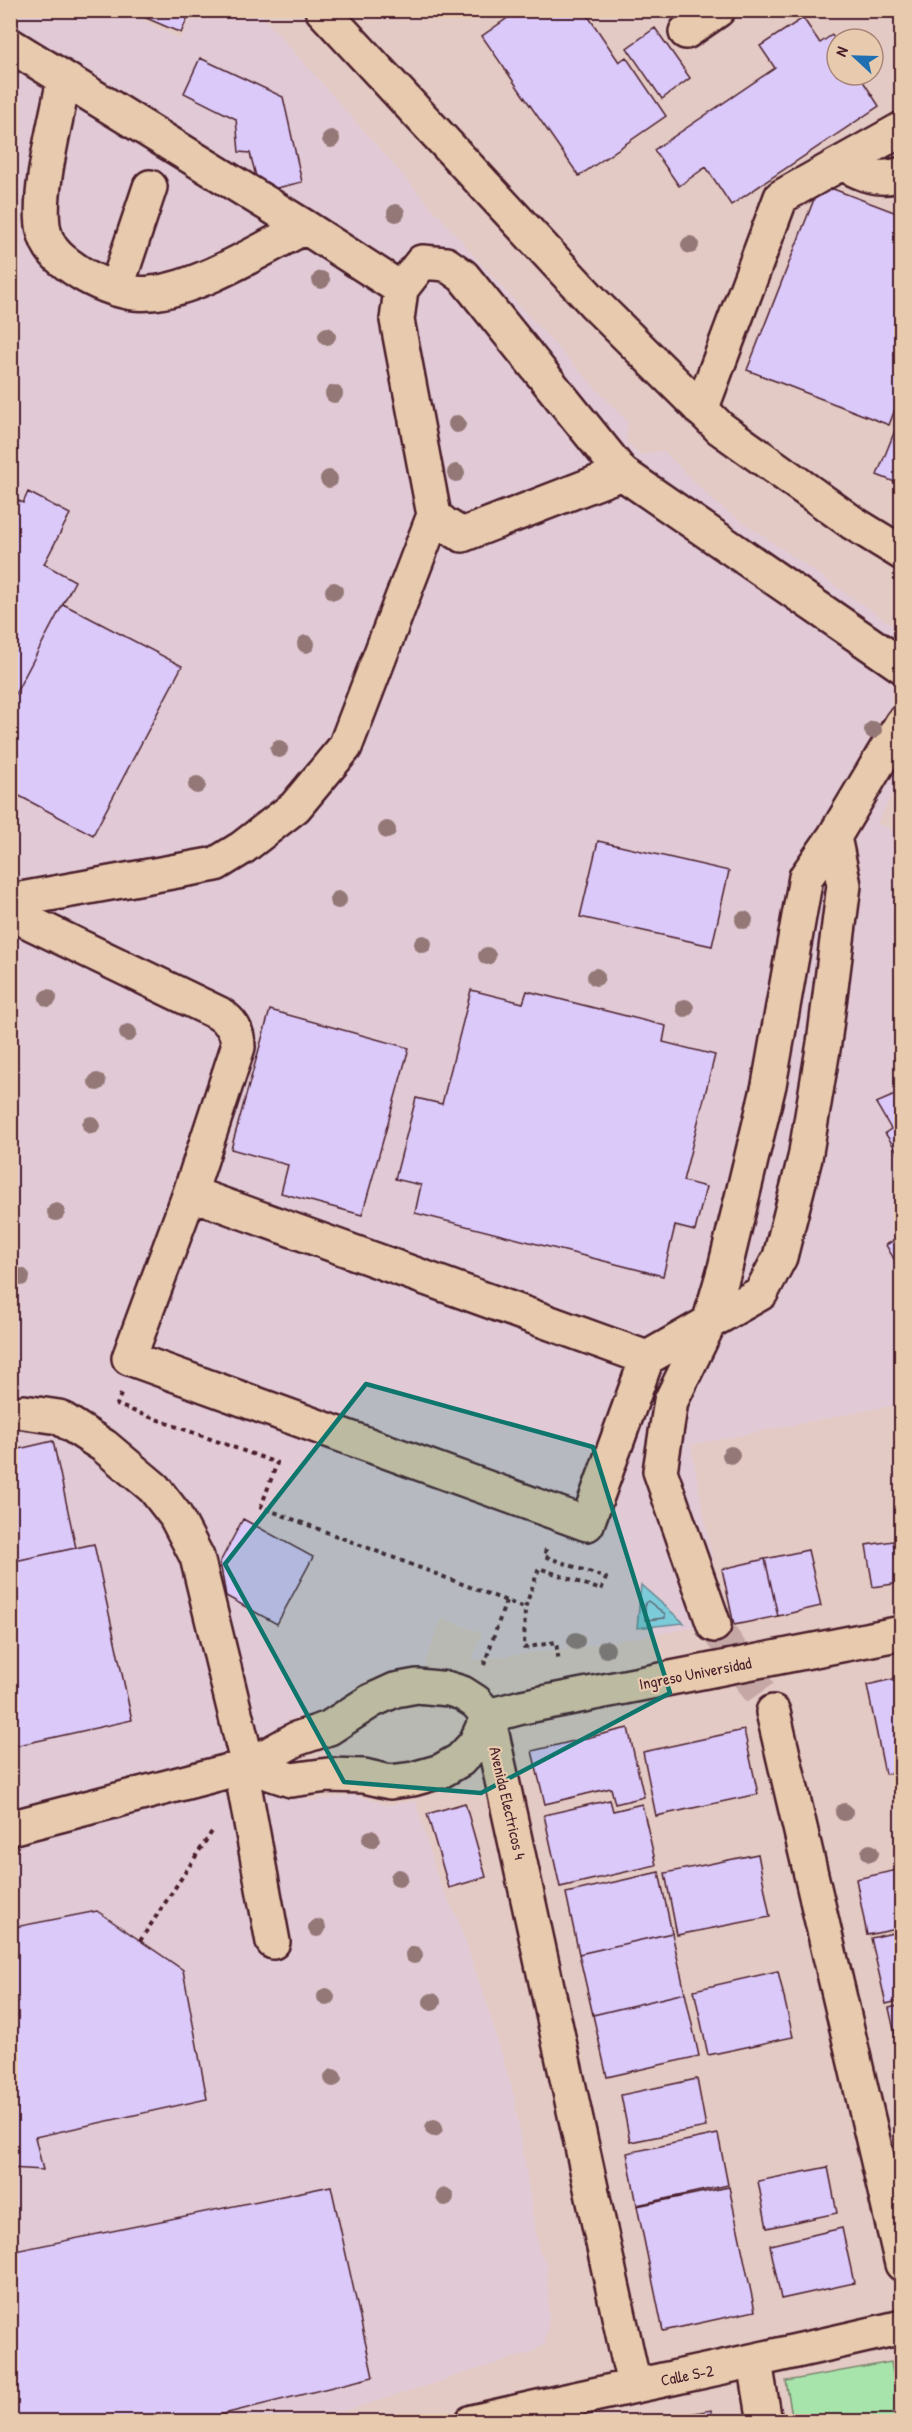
<svg xmlns="http://www.w3.org/2000/svg" width="912" height="2432" font-family="'Patrick Hand',sans-serif">
	<style>
		.built { fill: #e1cad5 }
		.green { fill: #a6e4ab; stroke: #78826b; stroke-width: 1.5 }
		.water { fill: #7ccbd9; stroke: #688693; stroke-width: 1.5 }
		.lines { fill: none; stroke-linecap: round; stroke-linejoin: round }
		.shore { stroke: #5e6471; stroke-width: 1.5 }
		.building { fill: #dbc9fa; stroke: #4a1f2b; stroke-width: 1.5 }
		.minor-tunnel { stroke: #c5a8a6; stroke-width: 33; stroke-dasharray: 33 16; stroke-linecap: butt }
		.minor-casing { stroke: #4a1f2b; stroke-width: 38 }
		.major-casing { stroke: #4a1f2b; stroke-width: 38 }
		.path { stroke: #4a1f2b; stroke-width: 4; stroke-dasharray: 4.5 4.5; stroke-linecap: butt }
		.minor { stroke: #e8cbae; stroke-width: 33 }
		.major { stroke: #e8cbae; stroke-width: 33 }
		.tree { fill: #947777 }
		.marked { fill: #0f766e; fill-opacity: 0.2; stroke: #0f766e; stroke-width: 4.5; stroke-linejoin: round }
		.labels { text-anchor: middle; stroke-width: 4.5; stroke-linejoin: round; paint-order: stroke }
		.street-label { font-size: 16px; fill: #4a1f2b; stroke: #e8cbae }
	</style>
	<rect width="100%" height="100%" fill="#e4cac5"/>
	<filter id="ink" filterUnits="userSpaceOnUse"><feTurbulence type="fractalNoise" baseFrequency=".0167" numOctaves="2"/><feDisplacementMap in="SourceGraphic" scale="12" xChannelSelector="R" yChannelSelector="G"/><feConvolveMatrix kernelMatrix="1 2 1 2 8 2 1 2 1" color-interpolation-filters="sRGB"/></filter>
	<g filter="url(#ink)">
		<path class="built" d="M 11,11 L 125,11 L 180,39 L 194,11 L 258,11 L 519,306 L 628,422 L 626,442 L 641,455 L 663,450 L 717,504 L 901,631 L 901,778 L 877,823 L 902,835 L 901,1404 L 691,1445 L 724,1623 L 581,1647 L 472,1660 L 482,1633 L 441,1618 L 423,1670 L 376,1676 L 356,1686 L 342,1703 L 318,1716 L 292,1719 L 309,1801 L 355,1795 L 386,1805 L 416,1801 L 438,1879 L 457,1917 L 486,2001 L 514,2095 L 539,2251 L 547,2262 L 549,2317 L 545,2345 L 530,2353 L 356,2408 L 301,2421 L 11,2422 Z"/>
		<path class="green" d="M 891,2362 L 901,2421 L 793,2421 L 786,2381 Z"/>
		<path class="water" d="M 641,1585 L 684,1623 L 637,1628 Z"/>
		<g class="lines">
			<path class="shore" d="M 648,1601 L 665,1614 L 665,1618 L 645,1620 L 645,1603 Z"/>
		</g>
		<path class="building" d="M 138,10 L 191,10 L 181,33 L 137,14 Z
			M 519,10 L 584,10 L 619,62 L 626,57 L 666,116 L 579,176 L 482,36 Z
			M 803,18 L 820,43 L 832,35 L 837,43 L 837,75 L 859,75 L 879,106 L 731,205 L 706,167 L 679,186 L 654,150 L 775,68 L 760,46 Z
			M 655,28 L 690,78 L 662,99 L 627,48 Z
			M 200,58 L 283,97 L 302,182 L 260,192 L 250,153 L 239,152 L 236,119 L 184,93 Z
			M 820,184 L 902,215 L 902,391 L 889,425 L 747,370 Z
			M 902,413 L 902,485 L 877,475 Z
			M 28,492 L 70,514 L 44,564 L 75,581 L 10,704 L 10,496 L 23,503 Z
			M 63,604 L 182,666 L 93,835 L 10,791 L 10,704 Z
			M 598,841 L 729,871 L 712,946 L 580,917 Z
			M 902,936 L 902,961 L 897,952 Z
			M 471,990 L 523,1003 L 527,991 L 666,1026 L 663,1042 L 715,1055 L 683,1181 L 706,1187 L 695,1231 L 675,1226 L 663,1276 L 415,1213 L 421,1185 L 395,1179 L 416,1098 L 442,1104 Z
			M 270,1010 L 409,1048 L 362,1215 L 281,1193 L 288,1165 L 231,1149 Z
			M 902,1092 L 902,1159 L 885,1133 L 891,1129 L 876,1103 Z
			M 902,1235 L 902,1273 L 886,1245 Z
			M 53,1441 L 76,1548 L 10,1562 L 10,1451 Z
			M 243,1519 L 313,1557 L 277,1624 L 226,1596 L 220,1562 Z
			M 893,1541 L 900,1583 L 873,1587 L 866,1545 Z
			M 94,1544 L 132,1720 L 10,1747 L 10,1562 Z
			M 808,1550 L 821,1606 L 778,1616 L 765,1559 Z
			M 765,1559 L 778,1616 L 734,1625 L 722,1569 Z
			M 902,1677 L 902,1771 L 885,1774 L 867,1685 Z
			M 628,1728 L 644,1797 L 615,1804 L 611,1788 L 545,1804 L 532,1751 Z
			M 744,1730 L 758,1794 L 656,1816 L 643,1752 Z
			M 610,1800 L 613,1811 L 642,1804 L 656,1865 L 560,1887 L 544,1815 Z
			M 465,1803 L 486,1877 L 449,1888 L 427,1814 Z
			M 758,1854 L 770,1917 L 677,1935 L 665,1873 Z
			M 902,1869 L 902,1928 L 867,1935 L 856,1879 Z
			M 659,1872 L 672,1933 L 579,1954 L 566,1893 Z
			M 97,1911 L 183,1970 L 207,2099 L 35,2137 L 43,2170 L 10,2168 L 10,1928 Z
			M 902,1931 L 902,2000 L 886,2004 L 871,1938 Z
			M 672,1933 L 685,1993 L 593,2015 L 579,1954 Z
			M 778,1971 L 793,2037 L 708,2055 L 694,1990 Z
			M 685,1993 L 699,2056 L 607,2077 L 593,2015 Z
			M 902,2005 L 902,2066 L 889,2008 Z
			M 697,2079 L 706,2127 L 630,2142 L 621,2095 Z
			M 718,2134 L 728,2185 L 637,2205 L 627,2153 Z
			M 828,2167 L 837,2213 L 767,2228 L 758,2181 Z
			M 331,2186 L 373,2377 L 191,2422 L 10,2422 L 10,2252 Z
			M 729,2187 L 755,2311 L 663,2331 L 637,2206 Z
			M 842,2228 L 854,2283 L 781,2299 L 770,2245 Z
			M 711,2410 L 713,2422 L 645,2422 Z"/>
		<g class="lines">
			<path class="minor-tunnel" d="M 714,1625 L 773,1712"/>
			<defs>
				<path id="minor" d="M 686,32 L 718,10
					M 10,45 L 305,227 L 401,289
					M 64,79 C 57,118 36,194 44,231 C 49,253 65,263 82,274 C 101,285 128,296 151,293 C 198,289 262,249 305,227
					M 842,163 C 862,174 879,182 902,174
					M 116,289 L 150,187
					M 701,410 L 781,197 L 902,129
					M 622,473 L 462,535 L 444,524 L 434,515 L 397,320 L 401,289 L 422,262 L 446,264 L 463,276 L 622,473 L 902,666
					M 10,901 L 216,864 L 242,848 L 295,807 L 345,747 L 434,515
					M 10,913 L 218,1013 C 232,1022 238,1031 238,1047 L 190,1193
					M 647,1358 L 190,1193 L 129,1358 L 587,1524 L 647,1358 L 761,1293 L 780,1257 L 805,1158 L 824,1043 L 844,885 L 834,837
					M 24,1412 L 59,1417 L 104,1446 L 154,1488 L 175,1515 L 197,1557 L 248,1766
					M 714,1625 L 660,1471 L 671,1401 L 709,1323 L 725,1268 L 769,1085 L 806,877 L 834,837 L 902,723
					M 773,1712 L 902,2264
					M 488,1716 L 522,1707 L 902,1633
					M 248,1766 L 291,1780 L 328,1775 L 364,1776 L 390,1782 L 413,1779 L 441,1771 L 460,1760 L 475,1744 L 488,1716
					M 241,1769 L 273,1942
					M 10,1828 L 248,1766 L 296,1739 L 329,1728 L 371,1701 L 395,1690 L 417,1686 L 449,1689 L 462,1693 L 476,1702 L 488,1716 L 634,2385
					M 755,2362 L 765,2422
					M 472,2422 C 615,2389 759,2361 902,2327"/>
				<path id="major" d="M 322,10 L 595,304 L 720,428 L 853,523 L 902,553"/>
			</defs>
			<use href="#minor" class="minor-casing"/>
			<use href="#major" class="major-casing"/>
			<path class="path" d="M 121,1394 L 117,1405 L 277,1463 L 261,1507 L 525,1608
				M 546,1549 L 544,1556 L 606,1578 L 601,1590 L 539,1568 L 525,1608 L 524,1648 L 556,1642 L 559,1663
				M 484,1665 L 506,1601
				M 140,1941 L 213,1830"/>
			<use href="#minor" class="minor"/>
			<use href="#major" class="major"/>
		</g>
		<g class="tree">
			<circle cx="331" cy="139" r="9"/>
			<circle cx="396" cy="213" r="9"/>
			<circle cx="690" cy="245" r="9"/>
			<circle cx="321" cy="280" r="9"/>
			<circle cx="327" cy="336" r="9"/>
			<circle cx="334" cy="394" r="9"/>
			<circle cx="457" cy="424" r="9"/>
			<circle cx="456" cy="473" r="9"/>
			<circle cx="329" cy="479" r="9"/>
			<circle cx="334" cy="591" r="9"/>
			<circle cx="306" cy="644" r="9"/>
			<circle cx="873" cy="730" r="9"/>
			<circle cx="279" cy="749" r="9"/>
			<circle cx="197" cy="785" r="9"/>
			<circle cx="387" cy="830" r="9"/>
			<circle cx="338" cy="900" r="9"/>
			<circle cx="744" cy="920" r="9"/>
			<circle cx="423" cy="944" r="9"/>
			<circle cx="487" cy="956" r="9"/>
			<circle cx="596" cy="977" r="9"/>
			<circle cx="48" cy="998" r="9"/>
			<circle cx="685" cy="1008" r="9"/>
			<circle cx="128" cy="1033" r="9"/>
			<circle cx="97" cy="1082" r="9"/>
			<circle cx="91" cy="1125" r="9"/>
			<circle cx="56" cy="1212" r="9"/>
			<circle cx="21" cy="1277" r="9"/>
			<circle cx="731" cy="1455" r="9"/>
			<circle cx="576" cy="1641" r="9"/>
			<circle cx="606" cy="1649" r="9"/>
			<circle cx="844" cy="1812" r="9"/>
			<circle cx="371" cy="1839" r="9"/>
			<circle cx="870" cy="1853" r="9"/>
			<circle cx="399" cy="1878" r="9"/>
			<circle cx="317" cy="1928" r="9"/>
			<circle cx="414" cy="1955" r="9"/>
			<circle cx="326" cy="1997" r="9"/>
			<circle cx="432" cy="2002" r="9"/>
			<circle cx="333" cy="2078" r="9"/>
			<circle cx="434" cy="2128" r="9"/>
			<circle cx="445" cy="2197" r="9"/>
		</g>
	</g>
	<path class="marked" d="M 366,1384 L 593,1447 L 670,1693 L 481,1793 L 344,1782 L 225,1564 Z"/>
	<g class="labels">
		<g class="street-label">
			<text transform="translate(695 1673) rotate(-11)" y="6">Ingreso Universidad</text>
			<text transform="translate(508 1803) rotate(77)" y="6">Avenida Electricos 4</text>
			<text transform="translate(687 2375) rotate(-11)" y="6">Calle S-2</text>
		</g>
	</g>
	<rect width="912" height="2432" fill="none" stroke="#e8cbae" stroke-width="36"/>
	<rect x="18" y="18" width="876" height="2396" fill="none" stroke="#4a1f2b" stroke-width="2" filter="url(#ink)"/>
	<g transform="translate(855 57) rotate(292)"><circle r="28" fill="#e8cbae" stroke="#a9867a" stroke-width="1.5"/>
	<path d="M0-4.5L10 22L0 15L-10 22Z" fill="#1f6fb2"/>
	<text y="-9" font-size="16" font-weight="bold" text-anchor="middle" fill="#4a1f2b">N</text>
	</g>
</svg>
